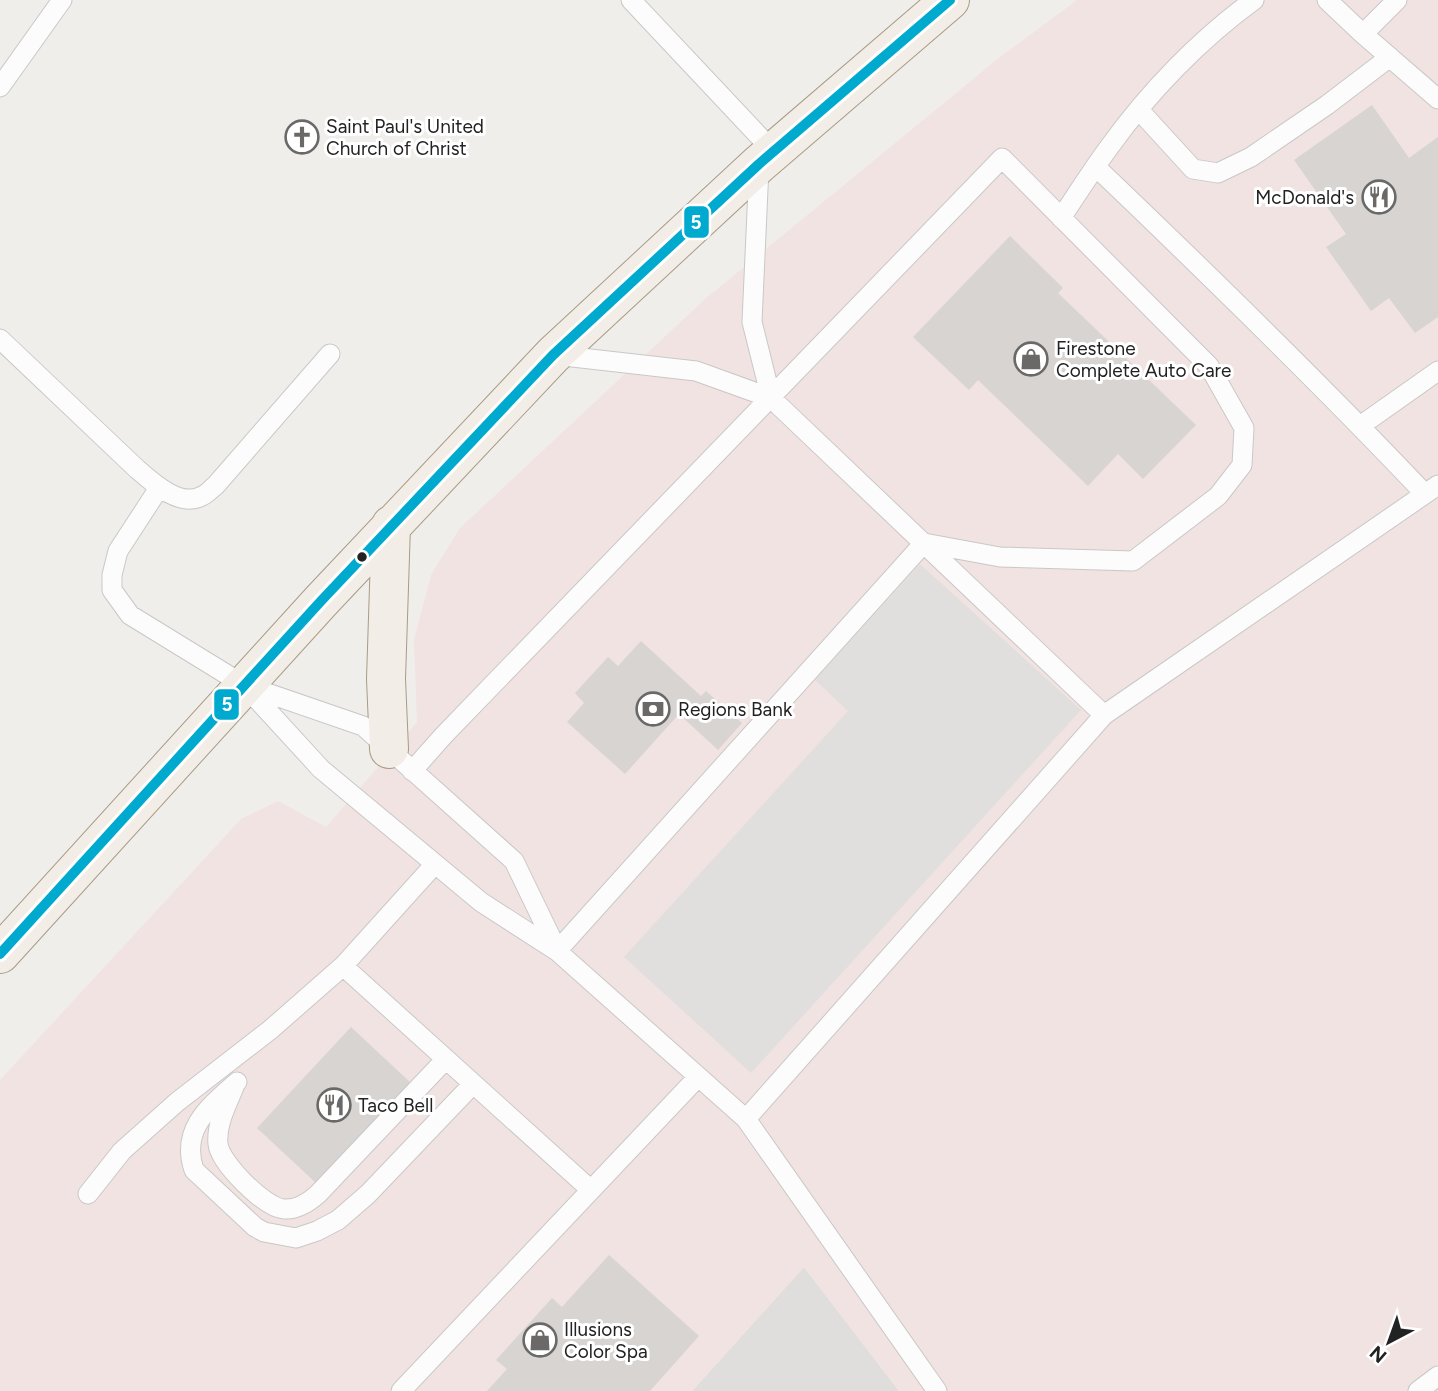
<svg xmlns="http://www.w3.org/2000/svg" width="1438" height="1391" font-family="Figtree,sans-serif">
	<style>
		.residential { fill: #dfdedc }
		.commercial { fill: #f1e3e1 }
		.parking { fill: #e0dfde }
		.building { fill: #d7d4d2 }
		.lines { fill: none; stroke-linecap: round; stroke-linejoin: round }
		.lane-casing { stroke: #c9c8c7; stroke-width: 21 }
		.primary-casing { stroke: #a79c86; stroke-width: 40 }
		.lane { stroke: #fdfcfc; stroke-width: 19 }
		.primary { stroke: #f3ede7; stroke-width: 38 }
		.bus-1-casing { stroke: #fff; stroke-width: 16 }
		.bus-1 { stroke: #00a9ce; stroke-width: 10 }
		.bus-dot { fill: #222; stroke: #fff; stroke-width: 2.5 }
		.labels { text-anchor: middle; stroke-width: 6; stroke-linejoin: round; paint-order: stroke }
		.poi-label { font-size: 19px; fill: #222; stroke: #fff; text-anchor: start }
		.line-badge { stroke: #fff; stroke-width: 2.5 }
		.badge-label { font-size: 19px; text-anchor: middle; font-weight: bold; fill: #fff }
	</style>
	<rect width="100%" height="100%" fill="#f0eeeb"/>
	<path class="residential" d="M 804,1267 L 899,1391 L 692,1391 Z"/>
	<path class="commercial" d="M 1077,0 L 1438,0 L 1438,1391 L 899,1391 L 804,1267 L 692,1391 L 0,1391 L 0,1080 L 241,819 L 278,801 L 326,827 L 417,722 L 414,640 L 431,575 L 460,528 L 705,299 L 1000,57 Z"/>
	<path class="parking" d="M 920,564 L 1081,710 L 751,1073 L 624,957 L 848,711 L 815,680 Z"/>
	<path class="building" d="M 1372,105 L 1409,158 L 1438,137 L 1438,317 L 1415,333 L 1389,298 L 1371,311 L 1326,247 L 1346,234 L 1294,160 Z
		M 1010,236 L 1063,288 L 1058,293 L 1196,425 L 1143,479 L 1118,454 L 1088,486 L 978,380 L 969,390 L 913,337 Z
		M 641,641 L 701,696 L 706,691 L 742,723 L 718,750 L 679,714 L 625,774 L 567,722 L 584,703 L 575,693 L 608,657 L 618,666 Z
		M 351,1027 L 411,1083 L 317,1184 L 257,1128 Z
		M 609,1255 L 699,1336 L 650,1391 L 487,1391 L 507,1369 L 496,1360 L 552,1298 L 562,1307 Z"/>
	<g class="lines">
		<defs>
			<path id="lane" d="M 631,0 L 773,151
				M 1327,0 L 1363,34
				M 1397,0 L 1363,34 L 1438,99
				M 0,87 L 62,0
				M 1139,110 L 1193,169 L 1218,173 L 1251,157 L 1327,105 L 1390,57
				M 759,167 L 752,322 L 771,398
				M 1096,167 C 1208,274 1319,382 1425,494
				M 1061,218 C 1077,194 1093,169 1110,146 C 1149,92 1200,39 1254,0
				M 0,339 L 137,469 C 153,483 180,508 202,496 C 207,494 211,489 216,485 L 330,354
				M 555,355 L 696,371 L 771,398 L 1104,715
				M 1360,426 L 1438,371
				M 159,488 L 118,551 L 112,575 L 112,590 L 130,615 L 244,685 L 363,726 L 514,861 L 557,950
				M 244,685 L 321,769 L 481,902 L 557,951 L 746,1119 L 937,1391
				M 412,771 L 444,735 L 1002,158 L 1209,366 L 1244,428 L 1242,465 L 1218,496 L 1133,561 L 1000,557 L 924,543 L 557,951
				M 343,966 L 591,1190
				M 237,1082 C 210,1106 180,1129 194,1170 L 255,1227 L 264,1232 L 296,1238 L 317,1231 L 338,1220 L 368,1194 L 473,1084
				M 234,1087 C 227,1105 216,1124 218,1144 C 220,1163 265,1208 284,1209 C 297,1210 309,1202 318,1194 L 446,1059
				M 746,1119 L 1104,715 L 1438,485
				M 88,1194 L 122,1151 L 177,1102 L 270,1030 L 343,966 L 435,864
				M 401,1391 L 698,1077
				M 1418,1391 L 1438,1376"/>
			<path id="primary" d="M 389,749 L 386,679 L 391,525
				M 0,954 L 321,601 L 553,355 L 759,164 L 950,0"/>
		</defs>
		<use href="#lane" class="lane-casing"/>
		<use href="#primary" class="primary-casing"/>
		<use href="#lane" class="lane"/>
		<use href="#primary" class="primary"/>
		<defs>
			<path id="bus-1" d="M 0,954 L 321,601 L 553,355 L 759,164 L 950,0"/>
		</defs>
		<use href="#bus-1" class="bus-1-casing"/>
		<use href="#bus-1" class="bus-1"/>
	</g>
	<defs>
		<symbol id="church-ring" viewBox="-11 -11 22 22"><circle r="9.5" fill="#fff" stroke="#6a6968" stroke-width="1.5"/><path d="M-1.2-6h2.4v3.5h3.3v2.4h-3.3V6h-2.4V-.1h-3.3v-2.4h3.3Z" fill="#6a6968"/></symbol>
		<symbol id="restaurant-ring" viewBox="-11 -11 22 22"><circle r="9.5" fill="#fff" stroke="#6a6968" stroke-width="1.5"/><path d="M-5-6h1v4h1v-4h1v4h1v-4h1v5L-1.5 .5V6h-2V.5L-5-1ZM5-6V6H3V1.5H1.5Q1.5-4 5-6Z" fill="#6a6968"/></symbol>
		<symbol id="shop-ring" viewBox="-11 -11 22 22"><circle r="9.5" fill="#fff" stroke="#6a6968" stroke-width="1.5"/><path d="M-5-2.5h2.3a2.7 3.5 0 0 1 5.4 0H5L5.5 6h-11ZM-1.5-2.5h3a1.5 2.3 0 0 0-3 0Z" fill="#6a6968"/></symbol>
		<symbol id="bank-ring" viewBox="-11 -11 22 22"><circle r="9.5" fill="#fff" stroke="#6a6968" stroke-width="1.5"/><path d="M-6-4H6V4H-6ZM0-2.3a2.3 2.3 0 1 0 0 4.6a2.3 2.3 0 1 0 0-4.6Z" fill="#6a6968"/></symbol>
	</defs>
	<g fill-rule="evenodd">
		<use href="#church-ring" x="283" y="118" width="38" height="38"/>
		<use href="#restaurant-ring" x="1360" y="178" width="38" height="38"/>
		<use href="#shop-ring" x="1012" y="340" width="38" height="38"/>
		<use href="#bank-ring" x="634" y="690" width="38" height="38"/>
		<use href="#restaurant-ring" x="315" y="1086" width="38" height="38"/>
		<use href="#shop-ring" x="521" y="1321" width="38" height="38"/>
	</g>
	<circle class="bus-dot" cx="362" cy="557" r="6"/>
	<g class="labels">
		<g class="poi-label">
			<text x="326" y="133">Saint Paul's United<tspan x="326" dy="22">Church of Christ</tspan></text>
			<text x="1354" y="204" text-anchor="end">McDonald's</text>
			<text x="1056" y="355">Firestone<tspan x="1056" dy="22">Complete Auto Care</tspan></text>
			<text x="678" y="716">Regions Bank</text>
			<text x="358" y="1112">Taco Bell</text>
			<text x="564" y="1336">Illusions<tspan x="564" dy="22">Color Spa</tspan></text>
		</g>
	</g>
	<g class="line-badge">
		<rect x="683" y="205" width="27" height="34" rx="7" fill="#00a9ce"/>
		<rect x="213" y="688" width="27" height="33" rx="7" fill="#00a9ce"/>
	</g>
	<g class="badge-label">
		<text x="696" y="229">5</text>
		<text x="227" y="711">5</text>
	</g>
	<g transform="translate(1389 1342) rotate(221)" stroke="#ffffff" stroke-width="5" paint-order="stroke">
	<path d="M0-5L12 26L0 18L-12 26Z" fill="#222222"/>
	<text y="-10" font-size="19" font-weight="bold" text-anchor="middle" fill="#222222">N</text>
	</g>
</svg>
